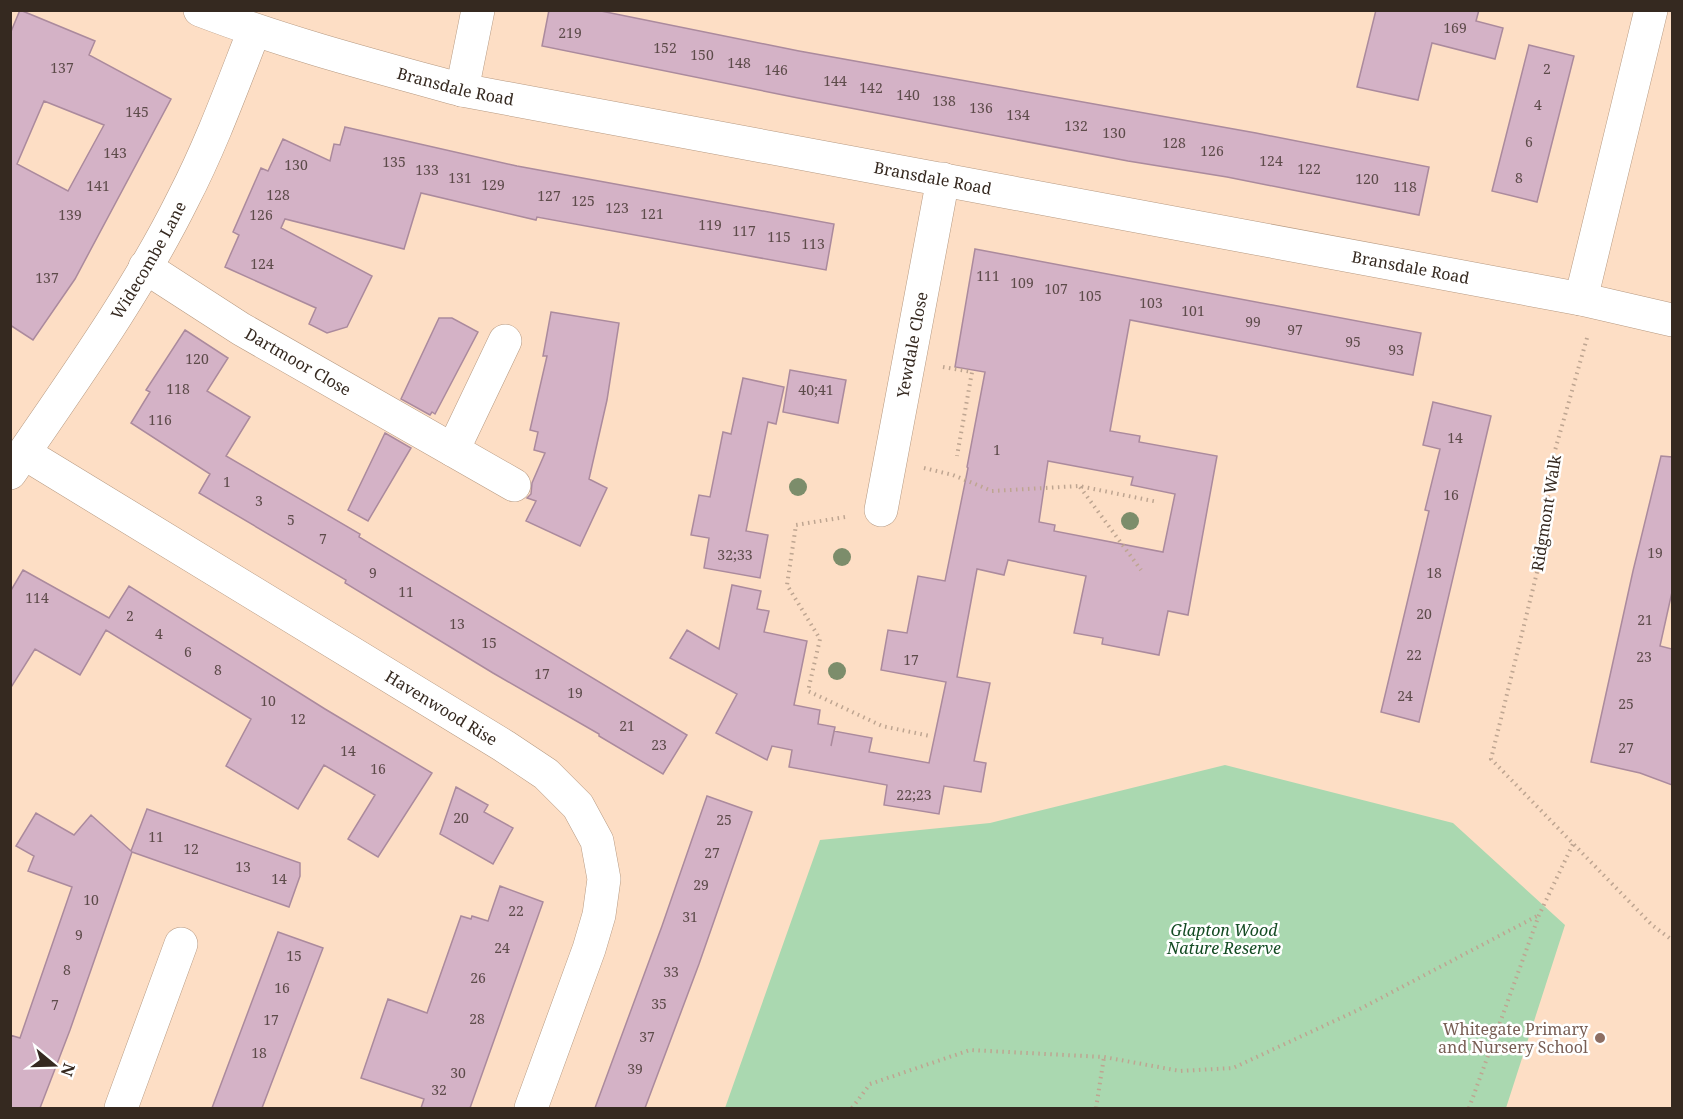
<svg xmlns="http://www.w3.org/2000/svg" width="1683" height="1119" font-family="'Noto Serif',serif">
	<style>
		.green { fill: #aad8b0 }
		.building { fill: #d4b2c6; stroke: #ab8a9d; stroke-width: 1.5; fill-rule: evenodd }
		.lines { fill: none; stroke-linecap: round; stroke-linejoin: round }
		.minor-casing { stroke: #b69981; stroke-width: 34 }
		.path { stroke: #bea591; stroke-width: 4; stroke-dasharray: 1.5 4.5; stroke-linecap: butt }
		.minor { stroke: #fff; stroke-width: 33 }
		.tree { fill: #7c8d6b }
		.education-dot { fill: #8d6e63; stroke: #fff; stroke-width: 2 }
		.labels { text-anchor: middle; stroke-width: 5; stroke-linejoin: round; paint-order: stroke }
		.number-label { font-size: 14px; fill: #5d4b4a }
		.street-label { font-size: 16px; fill: #352920; stroke: #fff }
		.park-label { font-size: 16px; font-style: italic; fill: #134b22; stroke: #fff }
		.education-label { font-size: 16px; fill: #785e54; stroke: #fff; text-anchor: end }
	</style>
	<rect width="100%" height="100%" fill="#fddec5"/>
	<path class="green" d="M 1225,765 L 1453,823 L 1565,925 L 1506,1108 L 725,1108 L 820,840 L 990,823 Z"/>
	<path class="building" d="M 20,10 L 95,41 L 89,55 L 171,99 L 75,279 L 33,340 L 10,325 L 10,34 ZM 44,101 L 104,125 L 68,191 L 17,164 Z
		M 549,10 L 596,10 L 799,51 L 1256,133 L 1429,167 L 1419,215 L 1227,177 L 1128,161 L 798,98 L 542,46 Z
		M 1376,10 L 1479,10 L 1476,21 L 1503,28 L 1495,59 L 1432,43 L 1418,100 L 1357,87 Z
		M 1529,45 L 1574,56 L 1537,202 L 1492,191 Z
		M 345,127 L 517,166 L 834,224 L 826,270 L 537,217 L 536,220 L 421,193 L 404,249 L 285,219 L 281,228 L 372,276 L 347,327 L 327,333 L 309,324 L 316,308 L 225,267 L 239,235 L 233,232 L 261,168 L 268,171 L 283,139 L 330,161 L 334,144 L 340,145 Z
		M 975,249 L 1421,333 L 1413,375 L 1130,320 L 1110,431 L 1140,436 L 1139,442 L 1217,456 L 1188,615 L 1168,611 L 1159,655 L 1102,644 L 1103,638 L 1074,633 L 1086,576 L 1008,560 L 1004,575 L 977,569 L 957,677 L 990,683 L 974,761 L 986,763 L 981,792 L 944,786 L 939,814 L 884,805 L 887,785 L 789,767 L 792,750 L 772,746 L 767,760 L 716,733 L 737,694 L 670,658 L 687,630 L 719,649 L 732,585 L 761,591 L 757,609 L 769,611 L 764,632 L 807,641 L 794,705 L 820,710 L 818,724 L 835,727 L 831,746 L 834,731 L 872,738 L 869,752 L 929,763 L 946,682 L 881,670 L 888,630 L 907,633 L 918,576 L 945,581 L 968,468 L 967,467 L 985,372 L 955,367 ZM 1048,461 L 1133,477 L 1131,485 L 1175,494 L 1163,552 L 1054,531 L 1055,525 L 1039,522 Z
		M 551,312 L 619,323 L 607,400 L 589,479 L 607,488 L 580,546 L 526,521 L 536,501 L 527,498 L 531,494 L 532,483 L 545,453 L 534,450 L 538,432 L 530,430 L 547,356 L 543,356 Z
		M 439,318 L 452,318 L 478,332 L 435,414 L 432,412 L 430,415 L 401,399 Z
		M 185,330 L 228,358 L 207,391 L 250,417 L 226,456 L 360,534 L 359,537 L 687,735 L 663,774 L 599,736 L 599,734 L 493,673 L 345,583 L 346,580 L 199,493 L 210,474 L 131,423 L 150,392 L 146,390 Z
		M 790,370 L 846,380 L 838,423 L 783,412 Z
		M 743,378 L 784,387 L 776,424 L 768,422 L 746,531 L 768,535 L 760,578 L 704,568 L 709,538 L 691,535 L 699,495 L 710,497 L 723,432 L 731,434 Z
		M 1433,402 L 1491,416 L 1419,722 L 1381,712 L 1429,511 L 1425,510 L 1440,449 L 1423,445 Z
		M 385,433 L 411,448 L 368,521 L 348,510 Z
		M 1661,456 L 1672,457 L 1672,592 L 1660,646 L 1672,649 L 1672,785 L 1640,773 L 1591,762 L 1633,571 Z
		M 23,570 L 109,618 L 129,586 L 325,709 L 432,773 L 378,857 L 348,839 L 375,795 L 324,765 L 298,809 L 226,766 L 251,719 L 106,630 L 80,675 L 35,649 L 10,689 L 10,592 Z
		M 456,787 L 488,805 L 484,812 L 513,828 L 493,864 L 440,834 Z
		M 707,796 L 752,812 L 699,964 L 645,1108 L 595,1108 L 662,926 Z
		M 147,809 L 300,863 L 300,876 L 289,907 L 132,852 L 70,1030 L 40,1108 L 10,1108 L 10,1035 L 20,1038 L 72,887 L 28,871 L 34,856 L 16,846 L 36,813 L 74,835 L 91,815 L 131,851 Z
		M 500,886 L 543,902 L 470,1108 L 421,1108 L 424,1099 L 361,1078 L 388,999 L 427,1013 L 461,916 L 471,919 L 472,916 L 488,921 Z
		M 278,932 L 323,948 L 262,1108 L 212,1108 Z"/>
	<g class="lines">
		<defs>
			<g id="minor">
				<path id="s1" d="M 200,10 C 286,43 374,66 462,90 L 1581,299 L 1672,320"/>
				<path d="M 462,90 L 478,10"/>
				<path id="s2" d="M 145,267 L 241,329 L 514,485"/>
				<path d="M 1581,299 L 1651,10"/>
				<path d="M 453,450 L 505,341"/>
				<path id="s3" d="M 24,453 L 504,746 L 546,774 L 578,806 L 597,841 L 604,879 L 599,915 L 589,949 L 531,1108"/>
				<path id="s4" d="M 10,473 C 70,385 136,294 183,199 C 211,145 232,87 254,31"/>
				<path id="s5" d="M 881,510 L 943,179"/>
				<path d="M 121,1108 L 181,944"/>
			</g>
		</defs>
		<use href="#minor" class="minor-casing"/>
		<path class="path" d="M 1587,338 L 1552,461 L 1542,552 L 1491,759 L 1652,925 L 1672,940
			M 943,367 L 972,372 L 957,456
			M 924,468 L 953,475 L 992,491 L 1079,486 L 1158,502
			M 1080,487 L 1141,570
			M 845,517 L 796,525 L 787,585 L 820,639 L 808,691 L 882,726 L 930,736
			M 852,1108 L 870,1084 L 970,1050 L 1104,1057 L 1180,1071 L 1233,1068 L 1358,1010 L 1539,915
			M 1096,1108 L 1104,1057
			M 1469,1108 L 1539,915 L 1573,844"/>
		<use href="#minor" class="minor"/>
	</g>
	<g class="tree">
		<circle cx="798" cy="487" r="9"/>
		<circle cx="1130" cy="521" r="9"/>
		<circle cx="842" cy="557" r="9"/>
		<circle cx="837" cy="671" r="9"/>
	</g>
	<circle class="education-dot" cx="1600" cy="1038" r="6"/>
	<g class="labels">
		<g class="number-label">
			<text x="1455" y="33">169</text>
			<text x="570" y="38">219</text>
			<text x="665" y="53">152</text>
			<text x="702" y="60">150</text>
			<text x="739" y="68">148</text>
			<text x="62" y="73">137</text>
			<text x="1547" y="74">2</text>
			<text x="776" y="75">146</text>
			<text x="835" y="86">144</text>
			<text x="871" y="93">142</text>
			<text x="908" y="100">140</text>
			<text x="944" y="106">138</text>
			<text x="1538" y="110">4</text>
			<text x="981" y="113">136</text>
			<text x="137" y="117">145</text>
			<text x="1018" y="120">134</text>
			<text x="1076" y="131">132</text>
			<text x="1114" y="138">130</text>
			<text x="1529" y="147">6</text>
			<text x="1174" y="148">128</text>
			<text x="1212" y="156">126</text>
			<text x="115" y="158">143</text>
			<text x="1271" y="166">124</text>
			<text x="394" y="167">135</text>
			<text x="296" y="170">130</text>
			<text x="1309" y="174">122</text>
			<text x="427" y="175">133</text>
			<text x="460" y="183">131</text>
			<text x="1519" y="183">8</text>
			<text x="1367" y="184">120</text>
			<text x="493" y="190">129</text>
			<text x="98" y="191">141</text>
			<text x="1405" y="192">118</text>
			<text x="278" y="200">128</text>
			<text x="549" y="201">127</text>
			<text x="583" y="206">125</text>
			<text x="617" y="213">123</text>
			<text x="652" y="219">121</text>
			<text x="70" y="220">139</text>
			<text x="261" y="220">126</text>
			<text x="710" y="230">119</text>
			<text x="744" y="236">117</text>
			<text x="779" y="242">115</text>
			<text x="813" y="249">113</text>
			<text x="262" y="269">124</text>
			<text x="988" y="281">111</text>
			<text x="47" y="283">137</text>
			<text x="1022" y="288">109</text>
			<text x="1056" y="294">107</text>
			<text x="1090" y="301">105</text>
			<text x="1151" y="308">103</text>
			<text x="1193" y="316">101</text>
			<text x="1253" y="327">99</text>
			<text x="1295" y="335">97</text>
			<text x="1353" y="347">95</text>
			<text x="1396" y="355">93</text>
			<text x="197" y="364">120</text>
			<text x="178" y="394">118</text>
			<text x="816" y="395">40;41</text>
			<text x="160" y="425">116</text>
			<text x="1455" y="443">14</text>
			<text x="997" y="455">1</text>
			<text x="227" y="487">1</text>
			<text x="1451" y="500">16</text>
			<text x="259" y="506">3</text>
			<text x="291" y="525">5</text>
			<text x="323" y="544">7</text>
			<text x="1655" y="558">19</text>
			<text x="735" y="560">32;33</text>
			<text x="373" y="578">9</text>
			<text x="1434" y="578">18</text>
			<text x="406" y="597">11</text>
			<text x="37" y="603">114</text>
			<text x="1424" y="619">20</text>
			<text x="130" y="621">2</text>
			<text x="1645" y="625">21</text>
			<text x="457" y="629">13</text>
			<text x="159" y="639">4</text>
			<text x="489" y="648">15</text>
			<text x="188" y="657">6</text>
			<text x="1414" y="660">22</text>
			<text x="1644" y="662">23</text>
			<text x="911" y="665">17</text>
			<text x="218" y="675">8</text>
			<text x="542" y="679">17</text>
			<text x="575" y="698">19</text>
			<text x="1405" y="701">24</text>
			<text x="268" y="706">10</text>
			<text x="1626" y="709">25</text>
			<text x="298" y="724">12</text>
			<text x="627" y="731">21</text>
			<text x="659" y="750">23</text>
			<text x="1626" y="753">27</text>
			<text x="348" y="756">14</text>
			<text x="378" y="774">16</text>
			<text x="914" y="800">22;23</text>
			<text x="461" y="823">20</text>
			<text x="724" y="825">25</text>
			<text x="156" y="842">11</text>
			<text x="191" y="854">12</text>
			<text x="712" y="858">27</text>
			<text x="243" y="872">13</text>
			<text x="279" y="884">14</text>
			<text x="701" y="890">29</text>
			<text x="91" y="905">10</text>
			<text x="516" y="916">22</text>
			<text x="690" y="922">31</text>
			<text x="79" y="940">9</text>
			<text x="502" y="953">24</text>
			<text x="294" y="961">15</text>
			<text x="67" y="975">8</text>
			<text x="671" y="977">33</text>
			<text x="478" y="983">26</text>
			<text x="282" y="993">16</text>
			<text x="659" y="1009">35</text>
			<text x="55" y="1010">7</text>
			<text x="477" y="1024">28</text>
			<text x="271" y="1025">17</text>
			<text x="647" y="1042">37</text>
			<text x="259" y="1058">18</text>
			<text x="635" y="1074">39</text>
			<text x="458" y="1078">30</text>
			<text x="439" y="1095">32</text>
		</g>
		<g class="street-label">
			<text dy="6" stroke="none"><textPath href="#s1" startOffset="267">Bransdale Road</textPath></text>
			<text dy="6" stroke="none"><textPath href="#s1" startOffset="753">Bransdale Road</textPath></text>
			<text dy="6" stroke="none"><textPath href="#s4" startOffset="254">Widecombe Lane</textPath></text>
			<text dy="6" stroke="none"><textPath href="#s1" startOffset="1239">Bransdale Road</textPath></text>
			<text dy="6" stroke="none"><textPath href="#s5" startOffset="168">Yewdale Close</textPath></text>
			<text dy="6" stroke="none"><textPath href="#s2" startOffset="180">Dartmoor Close</textPath></text>
			<text transform="translate(1546 513) rotate(-81)" y="6">Ridgmont Walk</text>
			<text dy="6" stroke="none"><textPath href="#s3" startOffset="489">Havenwood Rise</textPath></text>
		</g>
		<g class="park-label">
			<text x="1224" y="936">Glapton Wood<tspan x="1224" dy="18">Nature Reserve</tspan></text>
		</g>
		<g class="education-label">
			<text x="1588" y="1035">Whitegate Primary<tspan x="1588" dy="18">and Nursery School</tspan></text>
		</g>
	</g>
	<rect width="1683" height="1119" fill="none" stroke="#352920" stroke-width="24"/>
	<g transform="translate(54 1065) rotate(109)" stroke="#ffffff" stroke-width="4.5" paint-order="stroke">
	<path d="M0-4.5L10 22L0 15L-10 22Z" fill="#352920"/>
	<text y="-9" font-size="16" font-weight="bold" text-anchor="middle" fill="#352920">N</text>
	</g>
</svg>
